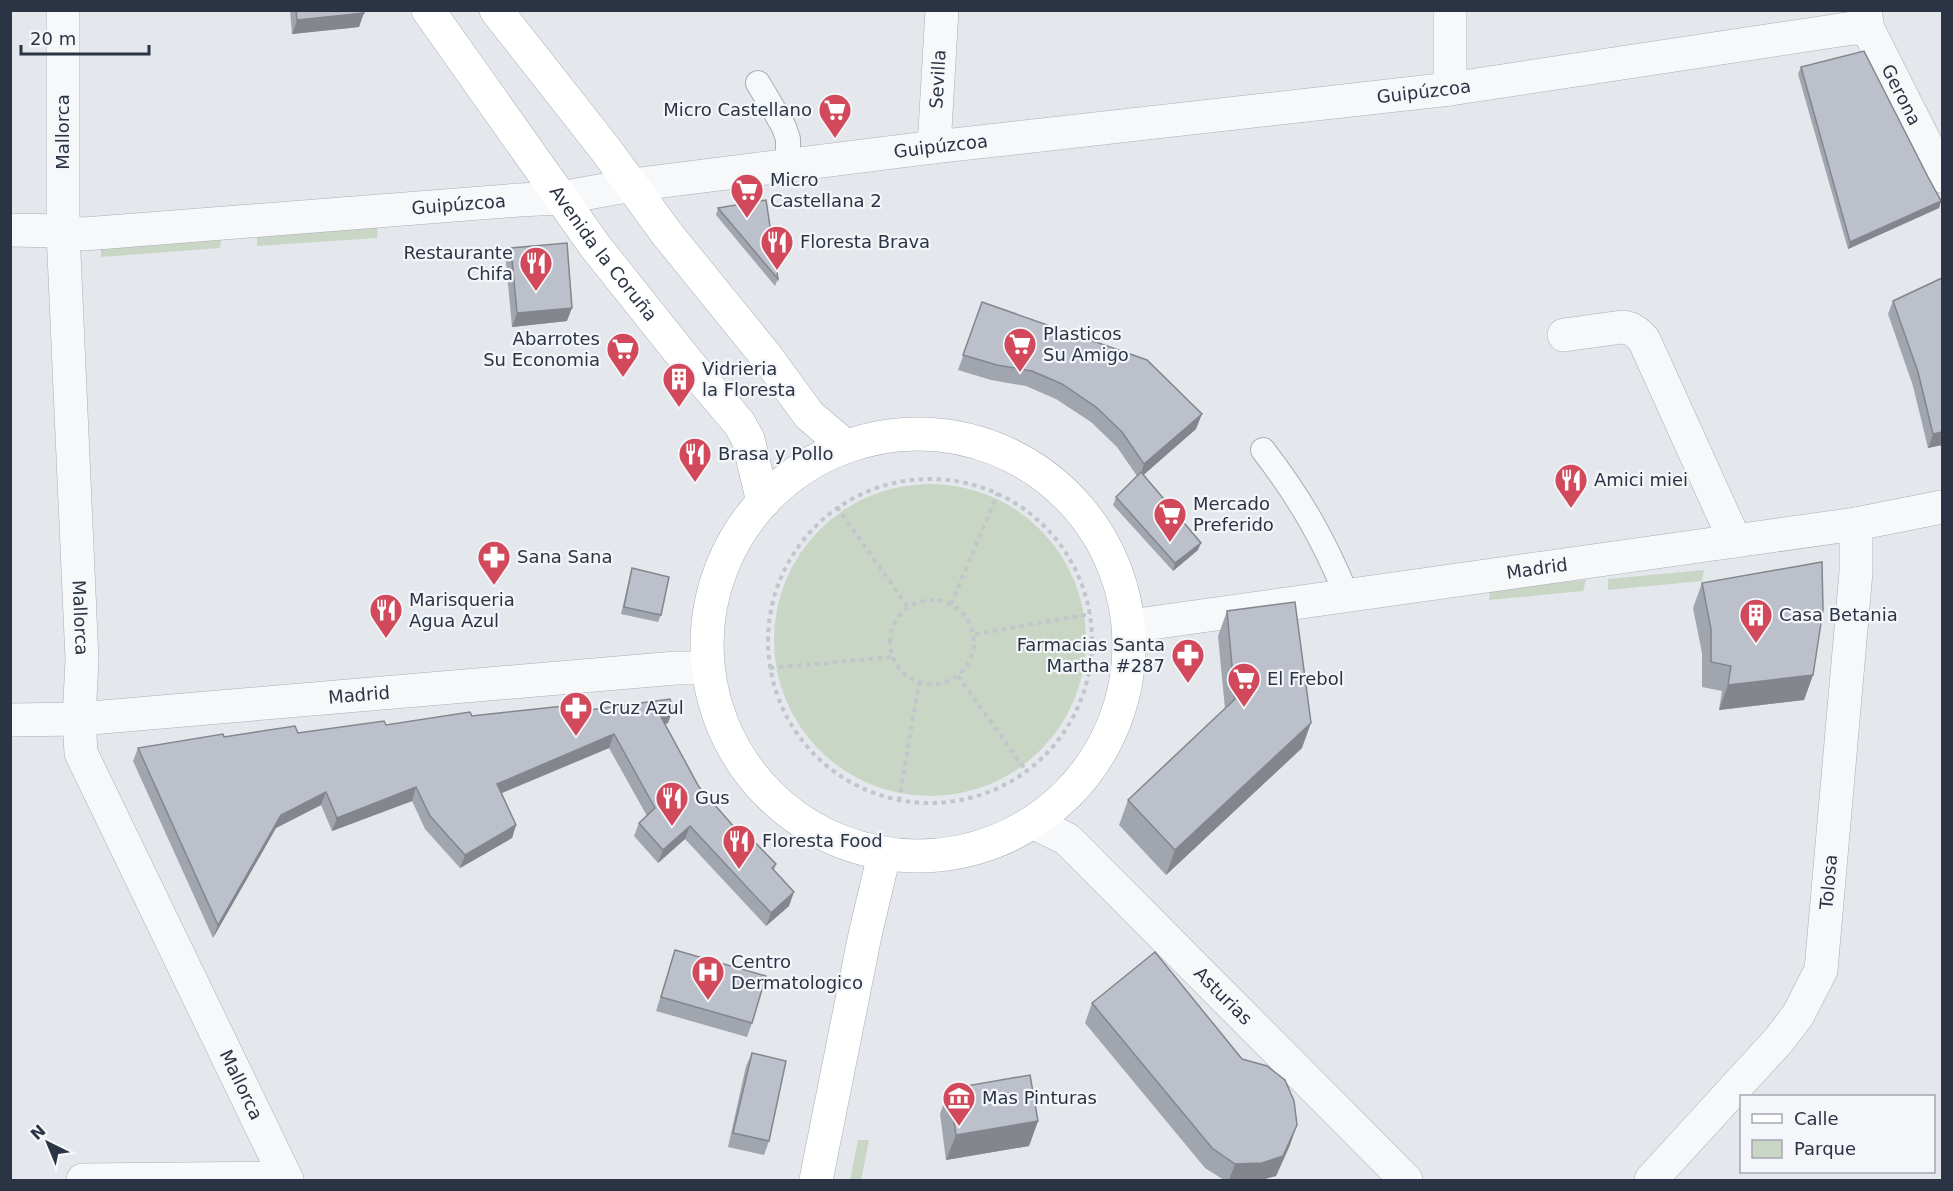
<svg xmlns="http://www.w3.org/2000/svg" width="1953" height="1191" font-family="'DejaVu Sans',sans-serif">
	<style>
		.green { fill: #c9d6c5 }
		.lines { fill: none; stroke-linecap: round; stroke-linejoin: round }
		.lane-casing { stroke: #a9aeb7; stroke-width: 26 }
		.street-casing { stroke: #a9aeb7; stroke-width: 34 }
		.secondary-casing { stroke: #a9aeb7; stroke-width: 34 }
		.path { stroke: #c2c5cb; stroke-width: 4; stroke-dasharray: 4.5 4.5; stroke-linecap: butt }
		.lane { stroke: #f7f8fa; stroke-width: 24 }
		.street { stroke: #f7f8fa; stroke-width: 33 }
		.secondary { stroke: #fff; stroke-width: 33 }
		.wall { fill: #a1a5ae }
		.shaded-wall { fill: #83868d }
		.building { fill: #bbc0ca; stroke: #83868d; stroke-width: 1.5 }
		.labels { text-anchor: middle; stroke-width: 4.5; stroke-linejoin: round; paint-order: stroke }
		.street-label { font-size: 18px; fill: #2b3445; stroke: #f4f6f9 }
		.poi-label { font-size: 18px; fill: #2b3445; stroke: #f4f6f9; text-anchor: start }
	</style>
	<rect width="100%" height="100%" fill="#e4e7ec"/>
	<path class="green" d="M 378,222 L 377,238 L 257,246 L 257,232 Z
		M 222,232 L 220,248 L 101,257 L 101,243 Z
		M774 640a156 156 0 1 1 312 0a156 156 0 1 1-312 0Z
		M 1704,570 L 1702,581 L 1608,590 L 1608,579 Z
		M 1586,580 L 1583,591 L 1489,600 L 1490,589 Z
		M 858,1140 L 869,1140 L 861,1180 L 850,1180 Z"/>
	<g class="lines">
		<defs>
			<path id="lane" d="M 758,83 L 784,127 L 788,139 L 788,166
				M 1263,450 C 1300,498 1324,540 1347,596"/>
			<g id="street">
				<path id="s1" d="M 63,10 L 63,231 L 82,660 L 79,719 L 81,753 L 287,1180"/>
				<path id="s2" d="M 1865,10 L 1868,29 L 1942,176"/>
				<path d="M 1450,89 L 1450,10"/>
				<path id="s3" d="M 934,147 L 942,10"/>
				<path id="s4" d="M 10,230 L 63,231 L 84,234 L 519,200 L 560,198 L 632,185 L 934,147 L 1450,89 L 1853,28 L 1868,29"/>
				<path d="M 1564,335 L 1622,327 C 1632,328 1637,332 1644,340 L 1735,541"/>
				<path id="s5" d="M 1130,626 L 1856,524 L 1942,507"/>
				<path id="s6" d="M 10,720 L 79,719 L 676,668 L 707,668"/>
				<path id="s7" d="M 1034,823 L 1067,839 L 1406,1180"/>
				<path d="M 83,1180 L 284,1178"/>
				<path id="s8" d="M 1651,1180 L 1779,1040 L 1798,1015 L 1821,970 L 1856,572 L 1856,524"/>
			</g>
			<g id="secondary">
				<path id="s9" d="M 428,10 L 595,246 L 689,364 L 739,423 L 748,439 L 763,502"/>
				<path d="M 496,10 L 606,150 L 667,234 L 766,356 L 809,415 L 844,445"/>
				<circle cx="918" cy="645" r="211"/>
				<path d="M 816,1180 L 865,935 L 884,855"/>
			</g>
		</defs>
		<use href="#lane" class="lane-casing"/>
		<use href="#street" class="street-casing"/>
		<use href="#secondary" class="secondary-casing"/>
		<path class="path" d="M768 641a162 162 0 1 1 324 0a162 162 0 1 1-324 0Z
			M 837,507 L 908,607
			M890 642a42 42 0 1 1 84 0a42 42 0 1 1-84 0Z
			M 951,604 L 998,493
			M 975,634 L 1091,614
			M 770,668 L 892,657
			M 958,676 L 1027,772
			M 899,801 L 919,683"/>
		<use href="#lane" class="lane"/>
		<use href="#street" class="street"/>
		<use href="#secondary" class="secondary"/>
	</g>
	<path class="wall" d="M 290,10 L 363,10 L 359,27 L 292,34 Z
		M 1801,67 L 1928,177 L 1941,201 L 1939,208 L 1848,249 L 1798,74 Z
		M 718,208 L 778,279 L 775,286 L 716,215 Z
		M 511,248 L 567,321 L 512,327 L 506,262 Z
		M 1942,278 L 1942,445 L 1928,448 L 1913,386 L 1888,314 L 1893,301 Z
		M 982,302 L 1196,429 L 1143,474 L 1198,550 L 1173,571 L 1113,505 L 1116,497 L 1137,476 L 1117,447 L 1091,422 L 1056,399 L 1026,386 L 991,380 L 958,370 Z
		M 632,568 L 661,615 L 658,622 L 621,614 L 630,575 Z
		M 1702,583 L 1813,675 L 1804,700 L 1719,710 L 1722,691 L 1702,687 L 1702,653 L 1693,608 Z
		M 1227,611 L 1302,748 L 1166,875 L 1119,825 L 1128,800 L 1225,709 L 1218,636 Z
		M 582,711 L 668,723 L 665,724 L 699,787 L 735,828 L 776,864 L 774,870 L 789,906 L 766,926 L 685,839 L 658,863 L 634,836 L 639,823 L 647,816 L 609,748 L 502,793 L 516,825 L 512,838 L 460,868 L 425,829 L 412,801 L 332,831 L 321,805 L 276,828 L 213,938 L 133,761 L 138,748 L 224,737 L 298,733 L 472,716 Z
		M 675,950 L 752,1023 L 747,1037 L 656,1011 Z
		M 1092,1003 L 1290,1145 L 1276,1176 L 1261,1180 L 1224,1180 L 1205,1168 L 1085,1023 Z
		M 752,1053 L 769,1141 L 764,1155 L 728,1147 L 746,1066 Z
		M 949,1089 L 1038,1121 L 1029,1146 L 946,1160 L 940,1114 Z"/>
	<path class="shaded-wall" d="M 364,13 L 359,27 L 292,34 L 297,20 Z
		M 1941,201 L 1939,208 L 1848,249 L 1850,242 Z
		M 572,308 L 567,321 L 512,327 L 517,313 Z
		M 1202,414 L 1196,429 L 1139,479 L 1144,464 Z
		M 1942,432 L 1942,445 L 1928,448 L 1933,434 Z
		M 1201,543 L 1198,550 L 1173,571 L 1175,563 Z
		M 1813,675 L 1804,700 L 1719,710 L 1728,685 Z
		M 673,709 L 668,723 L 655,728 L 660,715 Z
		M 1311,723 L 1302,748 L 1166,875 L 1175,850 Z
		M 614,734 L 609,748 L 492,797 L 497,784 Z
		M 416,787 L 412,801 L 332,831 L 337,818 Z
		M 326,792 L 321,805 L 276,828 L 213,938 L 218,925 L 281,815 Z
		M 516,825 L 512,838 L 460,868 L 465,855 Z
		M 690,826 L 685,839 L 658,863 L 663,850 Z
		M 794,892 L 789,906 L 766,926 L 771,913 Z
		M 1038,1121 L 1029,1146 L 946,1160 L 956,1135 Z
		M 1297,1125 L 1290,1145 L 1276,1176 L 1261,1180 L 1229,1180 L 1235,1164 Z"/>
	<path class="building" d="M 296,10 L 363,10 L 364,13 L 297,20 Z
		M 1864,51 L 1928,177 L 1941,201 L 1850,242 L 1801,67 Z
		M 766,200 L 778,279 L 718,208 Z
		M 567,243 L 572,308 L 517,313 L 511,248 Z
		M 1942,278 L 1942,432 L 1933,434 L 1918,372 L 1893,301 Z
		M 982,302 L 1147,360 L 1202,414 L 1144,464 L 1122,432 L 1096,407 L 1062,384 L 1032,371 L 997,365 L 963,355 Z
		M 1141,472 L 1201,543 L 1175,563 L 1116,497 Z
		M 1822,562 L 1823,610 L 1813,675 L 1728,685 L 1731,666 L 1711,662 L 1711,629 L 1702,583 Z
		M 632,568 L 669,577 L 661,615 L 624,607 Z
		M 1295,602 L 1311,723 L 1175,850 L 1128,800 L 1235,699 L 1227,611 Z
		M 670,699 L 673,709 L 660,715 L 699,787 L 735,828 L 738,825 L 776,864 L 772,868 L 794,892 L 771,913 L 690,826 L 663,850 L 639,823 L 655,808 L 614,734 L 497,784 L 516,825 L 465,855 L 430,816 L 416,787 L 337,818 L 326,792 L 281,815 L 218,925 L 138,748 L 223,734 L 224,737 L 295,726 L 298,733 L 384,721 L 386,725 L 470,712 L 472,716 L 582,704 L 582,711 Z
		M 675,950 L 766,976 L 752,1023 L 661,997 Z
		M 1155,952 L 1242,1059 L 1267,1066 L 1285,1080 L 1294,1101 L 1297,1125 L 1283,1156 L 1262,1163 L 1235,1164 L 1212,1148 L 1092,1003 Z
		M 752,1053 L 786,1061 L 769,1141 L 733,1133 Z
		M 1030,1075 L 1038,1121 L 956,1135 L 949,1089 Z"/>
	<defs>
		<symbol id="supermarket-pin" viewBox="-11 -11 22 30"><path d="M0 17L-7.5 6A9.5 9.5 0 1 1 7.5 6Z" fill="#d1495b" stroke="#f4f6f9"/><path d="M-6-5.5h2.5l.6 2H6L4.5 2H-2.5L-4.4-4H-6ZM-1.5 3.2a1.3 1.3 0 1 0 .1 0ZM3 3.2a1.3 1.3 0 1 0 .1 0Z" fill="#fff"/></symbol>
		<symbol id="restaurant-pin" viewBox="-11 -11 22 30"><path d="M0 17L-7.5 6A9.5 9.5 0 1 1 7.5 6Z" fill="#d1495b" stroke="#f4f6f9"/><path d="M-5-6h1v4h1v-4h1v4h1v-4h1v5L-1.5 .5V6h-2V.5L-5-1ZM5-6V6H3V1.5H1.5Q1.5-4 5-6Z" fill="#fff"/></symbol>
		<symbol id="building-pin" viewBox="-11 -11 22 30"><path d="M0 17L-7.5 6A9.5 9.5 0 1 1 7.5 6Z" fill="#d1495b" stroke="#f4f6f9"/><path d="M-4-6H4V6H1V3H-1V6H-4ZM-2.5-4.3h1.7v1.8h-1.7ZM.8-4.3h1.7v1.8H.8ZM-2.5-1h1.7V.8h-1.7ZM.8-1h1.7V.8H.8Z" fill="#fff"/></symbol>
		<symbol id="pharmacy-pin" viewBox="-11 -11 22 30"><path d="M0 17L-7.5 6A9.5 9.5 0 1 1 7.5 6Z" fill="#d1495b" stroke="#f4f6f9"/><path d="M-2-6h4v4h4v4h-4v4h-4v-4h-4v-4h4Z" fill="#fff"/></symbol>
		<symbol id="hospital-pin" viewBox="-11 -11 22 30"><path d="M0 17L-7.5 6A9.5 9.5 0 1 1 7.5 6Z" fill="#d1495b" stroke="#f4f6f9"/><path d="M-5-5h3v3.5h4V-5h3V5h-3V1.5h-4V5h-3Z" fill="#fff"/></symbol>
		<symbol id="museum-pin" viewBox="-11 -11 22 30"><path d="M0 17L-7.5 6A9.5 9.5 0 1 1 7.5 6Z" fill="#d1495b" stroke="#f4f6f9"/><path d="M0-6L6-3V-2H-6V-3ZM-5-1h2V3h-2ZM-1-1h2V3h-2ZM3-1h2V3H3ZM-6 4H6V6H-6Z" fill="#fff"/></symbol>
	</defs>
	<g fill-rule="evenodd">
		<use href="#supermarket-pin" x="816" y="91" width="38" height="52"/>
		<use href="#supermarket-pin" x="728" y="171" width="38" height="52"/>
		<use href="#restaurant-pin" x="758" y="223" width="38" height="52"/>
		<use href="#restaurant-pin" x="517" y="244" width="38" height="52"/>
		<use href="#supermarket-pin" x="1001" y="325" width="38" height="52"/>
		<use href="#supermarket-pin" x="604" y="330" width="38" height="52"/>
		<use href="#building-pin" x="660" y="360" width="38" height="52"/>
		<use href="#restaurant-pin" x="676" y="435" width="38" height="52"/>
		<use href="#restaurant-pin" x="1552" y="461" width="38" height="52"/>
		<use href="#supermarket-pin" x="1151" y="495" width="38" height="52"/>
		<use href="#pharmacy-pin" x="475" y="538" width="38" height="52"/>
		<use href="#restaurant-pin" x="367" y="591" width="38" height="52"/>
		<use href="#building-pin" x="1737" y="596" width="38" height="52"/>
		<use href="#pharmacy-pin" x="1169" y="636" width="38" height="52"/>
		<use href="#supermarket-pin" x="1225" y="660" width="38" height="52"/>
		<use href="#pharmacy-pin" x="557" y="689" width="38" height="52"/>
		<use href="#restaurant-pin" x="653" y="779" width="38" height="52"/>
		<use href="#restaurant-pin" x="720" y="822" width="38" height="52"/>
		<use href="#hospital-pin" x="689" y="953" width="38" height="52"/>
		<use href="#museum-pin" x="940" y="1079" width="38" height="52"/>
	</g>
	<g class="labels">
		<g class="street-label">
			<text dy="6" stroke="none"><textPath href="#s3" startOffset="68">Sevilla</textPath></text>
			<text dy="6" stroke="none"><textPath href="#s4" startOffset="1422">Guipúzcoa</textPath></text>
			<text dy="6" stroke="none"><textPath href="#s2" startOffset="93">Gerona</textPath></text>
			<text transform="translate(63 132) rotate(-90)" y="6">Mallorca</text>
			<text dy="6" stroke="none"><textPath href="#s4" startOffset="936">Guipúzcoa</textPath></text>
			<text dy="6" stroke="none"><textPath href="#s4" startOffset="450">Guipúzcoa</textPath></text>
			<text dy="6" stroke="none"><textPath href="#s9" startOffset="300">Avenida la Coruña</textPath></text>
			<text dy="6" stroke="none"><textPath href="#s5" startOffset="411">Madrid</textPath></text>
			<text dy="6" stroke="none"><textPath href="#s1" startOffset="608">Mallorca</textPath></text>
			<text dy="6" stroke="none"><textPath href="#s6" startOffset="350">Madrid</textPath></text>
			<text dy="6" stroke="none"><textPath href="#s8" startOffset="360">Tolosa</textPath></text>
			<text dy="6" stroke="none"><textPath href="#s7" startOffset="258">Asturias</textPath></text>
			<text dy="6" stroke="none"><textPath href="#s1" startOffset="1112">Mallorca</textPath></text>
		</g>
		<g class="poi-label">
			<text x="812" y="116" text-anchor="end">Micro Castellano</text>
			<text x="770" y="186">Micro<tspan x="770" dy="21">Castellana 2</tspan></text>
			<text x="800" y="248">Floresta Brava</text>
			<text x="513" y="259" text-anchor="end">Restaurante<tspan x="513" dy="21">Chifa</tspan></text>
			<text x="1043" y="340">Plasticos<tspan x="1043" dy="21">Su Amigo</tspan></text>
			<text x="600" y="345" text-anchor="end">Abarrotes<tspan x="600" dy="21">Su Economia</tspan></text>
			<text x="702" y="375">Vidrieria<tspan x="702" dy="21">la Floresta</tspan></text>
			<text x="718" y="460">Brasa y Pollo</text>
			<text x="1594" y="486">Amici miei</text>
			<text x="1193" y="510">Mercado<tspan x="1193" dy="21">Preferido</tspan></text>
			<text x="517" y="563">Sana Sana</text>
			<text x="409" y="606">Marisqueria<tspan x="409" dy="21">Agua Azul</tspan></text>
			<text x="1779" y="621">Casa Betania</text>
			<text x="1165" y="651" text-anchor="end">Farmacias Santa<tspan x="1165" dy="21">Martha #287</tspan></text>
			<text x="1267" y="685">El Frebol</text>
			<text x="599" y="714">Cruz Azul</text>
			<text x="695" y="804">Gus</text>
			<text x="762" y="847">Floresta Food</text>
			<text x="731" y="968">Centro<tspan x="731" dy="21">Dermatologico</tspan></text>
			<text x="982" y="1104">Mas Pinturas</text>
		</g>
	</g>
	<rect width="1953" height="1191" fill="none" stroke="#2b3445" stroke-width="24"/>
	<rect x="1740" y="1095" width="195" height="78" fill="#f4f6f9" stroke="#a4a8b1" stroke-width="1.5"/>
	<rect x="1752" y="1114" width="30" height="9" fill="#ffffff" stroke="#a4a8b1" stroke-width="1.5"/>
	<text x="1794" y="1125" font-size="18" fill="#2b3445">Calle</text>
	<rect x="1752" y="1140" width="30" height="18" fill="#c9d6c5" stroke="#a4a8b1" stroke-width="1.5"/>
	<text x="1794" y="1155" font-size="18" fill="#2b3445">Parque</text>
	<g transform="translate(48 1143) rotate(317)" stroke="#f4f6f9" stroke-width="4.5" paint-order="stroke">
	<path d="M0-4.5L10 22L0 15L-10 22Z" fill="#2b3445"/>
	<text y="-9" font-size="16" font-weight="bold" text-anchor="middle" fill="#2b3445">N</text>
	</g>
	<path d="M21 45v9h128v-9" fill="none" stroke="#2b3445" stroke-width="3"/>
	<text x="30" y="45" font-size="18" fill="#2b3445" stroke="#f4f6f9" stroke-width="4.5" paint-order="stroke">20 m</text>
</svg>
